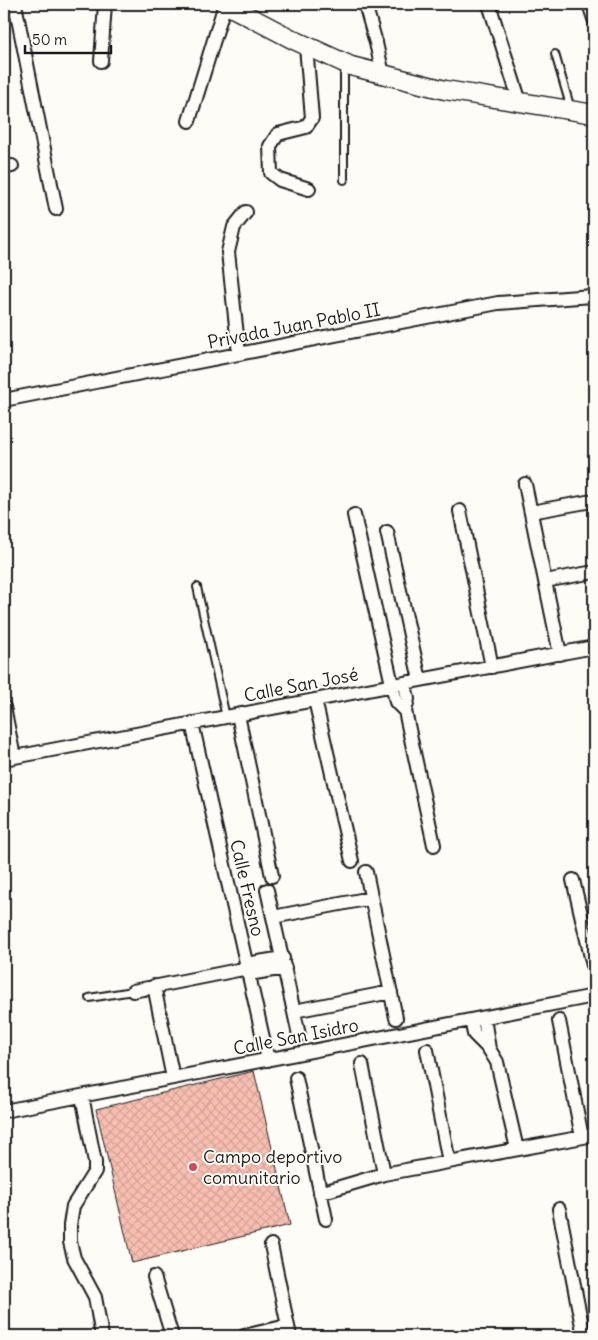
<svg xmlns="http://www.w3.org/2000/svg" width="598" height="1340" font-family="Delius,sans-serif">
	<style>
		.building { fill: url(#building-cross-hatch); stroke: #1c1c1c }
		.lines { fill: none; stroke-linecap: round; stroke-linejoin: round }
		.lane-casing { stroke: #1c1c1c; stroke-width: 10 }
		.street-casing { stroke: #1c1c1c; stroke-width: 16 }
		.secondary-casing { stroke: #1c1c1c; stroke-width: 21 }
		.lane { stroke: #fdfcf7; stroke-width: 6 }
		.street { stroke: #fdfcf7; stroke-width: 12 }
		.secondary { stroke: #fdfcf7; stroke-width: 18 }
		.poi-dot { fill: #d1495b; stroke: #fdfcf7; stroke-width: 2 }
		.labels { text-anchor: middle; stroke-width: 4; stroke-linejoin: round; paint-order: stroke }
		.street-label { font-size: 18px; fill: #1c1c1c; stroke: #fdfcf7 }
		.poi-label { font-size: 18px; fill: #1c1c1c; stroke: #fdfcf7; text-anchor: start }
	</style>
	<defs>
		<pattern id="building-cross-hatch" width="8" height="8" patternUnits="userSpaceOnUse" patternTransform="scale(1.25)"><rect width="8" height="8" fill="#f8beb1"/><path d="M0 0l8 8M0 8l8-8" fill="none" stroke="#d4a398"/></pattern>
	</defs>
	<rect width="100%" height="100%" fill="#fdfcf7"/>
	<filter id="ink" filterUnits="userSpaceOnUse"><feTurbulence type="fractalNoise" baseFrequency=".02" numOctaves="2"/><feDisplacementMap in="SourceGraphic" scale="10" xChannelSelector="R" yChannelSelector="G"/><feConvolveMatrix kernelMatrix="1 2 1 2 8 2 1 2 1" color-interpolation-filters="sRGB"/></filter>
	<g filter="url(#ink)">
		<path class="building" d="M 254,1071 L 290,1225 L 132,1263 L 96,1109 Z"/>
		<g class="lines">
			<defs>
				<path id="lane" d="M 555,54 L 571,109
					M 344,180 L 344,75 L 346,66
					M 197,587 L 226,717
					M 89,998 L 133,991"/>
				<path id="street" d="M 15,4 L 56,209
					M 365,4 L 376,43 L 383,74
					M 489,4 L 520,102
					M 589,4 L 594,19
					M 306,46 L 312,118 L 306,127 L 278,134 L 270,146 L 271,173 L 280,180 L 309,189
					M 101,61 L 105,4
					M 189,121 L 225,4
					M 4,167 L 12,166
					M 239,354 L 228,252 L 234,227 L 246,212
					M 4,400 L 498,303 L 592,296
					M 525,484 L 560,654
					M 460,511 L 492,667
					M 531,512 L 592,501
					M 354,515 L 396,702 L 405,711
					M 387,532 L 420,680
					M 545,581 L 594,572
					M 405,684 L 408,699 L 405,711 L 434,845
					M 315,700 L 352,861
					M 4,707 L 14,757
					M 238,715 L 272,876
					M 192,723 L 268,1060
					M 4,759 L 594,647
					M 366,872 L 396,1018
					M 573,880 L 594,970
					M 267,890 L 299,1035
					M 273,917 L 371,898
					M 246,964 L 283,958
					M 249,974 L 285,968
					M 154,986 L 173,1078
					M 133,991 L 248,968
					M 294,1011 L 391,992
					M 484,1018 L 489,1049
					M 471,1020 L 474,1034 L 489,1049 L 497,1062 L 517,1149
					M 559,1021 L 582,1137
					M 427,1050 L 449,1162
					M 362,1064 L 384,1174
					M 296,1078 L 326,1219
					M 82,1096 L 95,1162 L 95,1171 L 73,1206 L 70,1225 L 70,1242 L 74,1258 L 95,1297 L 102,1336
					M 4,1111 L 594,996
					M 320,1193 L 384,1174 L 594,1135
					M 559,1209 L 584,1336
					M 271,1245 L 290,1336
					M 154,1277 L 172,1336
					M 244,1336 L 287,1326"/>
				<path id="secondary" d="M 225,4 L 294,40 L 351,66 L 445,90 L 594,114"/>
			</defs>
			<use href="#lane" class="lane-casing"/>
			<use href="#street" class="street-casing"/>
			<use href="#secondary" class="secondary-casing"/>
			<use href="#lane" class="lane"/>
			<use href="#street" class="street"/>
			<use href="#secondary" class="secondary"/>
		</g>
	</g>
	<circle class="poi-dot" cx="193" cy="1167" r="5"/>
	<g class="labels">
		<g class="street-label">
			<text transform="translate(294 326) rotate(-11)" y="6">Privada Juan Pablo II</text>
			<text transform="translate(301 685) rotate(-11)" y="6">Calle San José</text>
			<text transform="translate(247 888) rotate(77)" y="6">Calle Fresno</text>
			<text transform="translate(296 1037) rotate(-11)" y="6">Calle San Isidro</text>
		</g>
		<g class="poi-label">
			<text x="203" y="1163">Campo deportivo<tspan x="203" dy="21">comunitario</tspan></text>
		</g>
	</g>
	<rect width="598" height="1340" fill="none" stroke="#fdfcf7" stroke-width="20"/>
	<rect x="10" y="10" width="578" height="1320" fill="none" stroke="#1c1c1c" stroke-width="2" filter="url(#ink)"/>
	<path d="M25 45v8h86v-8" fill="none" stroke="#1c1c1c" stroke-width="2.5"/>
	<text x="32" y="45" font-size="15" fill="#1c1c1c" stroke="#fdfcf7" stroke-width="4" paint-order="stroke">50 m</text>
</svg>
